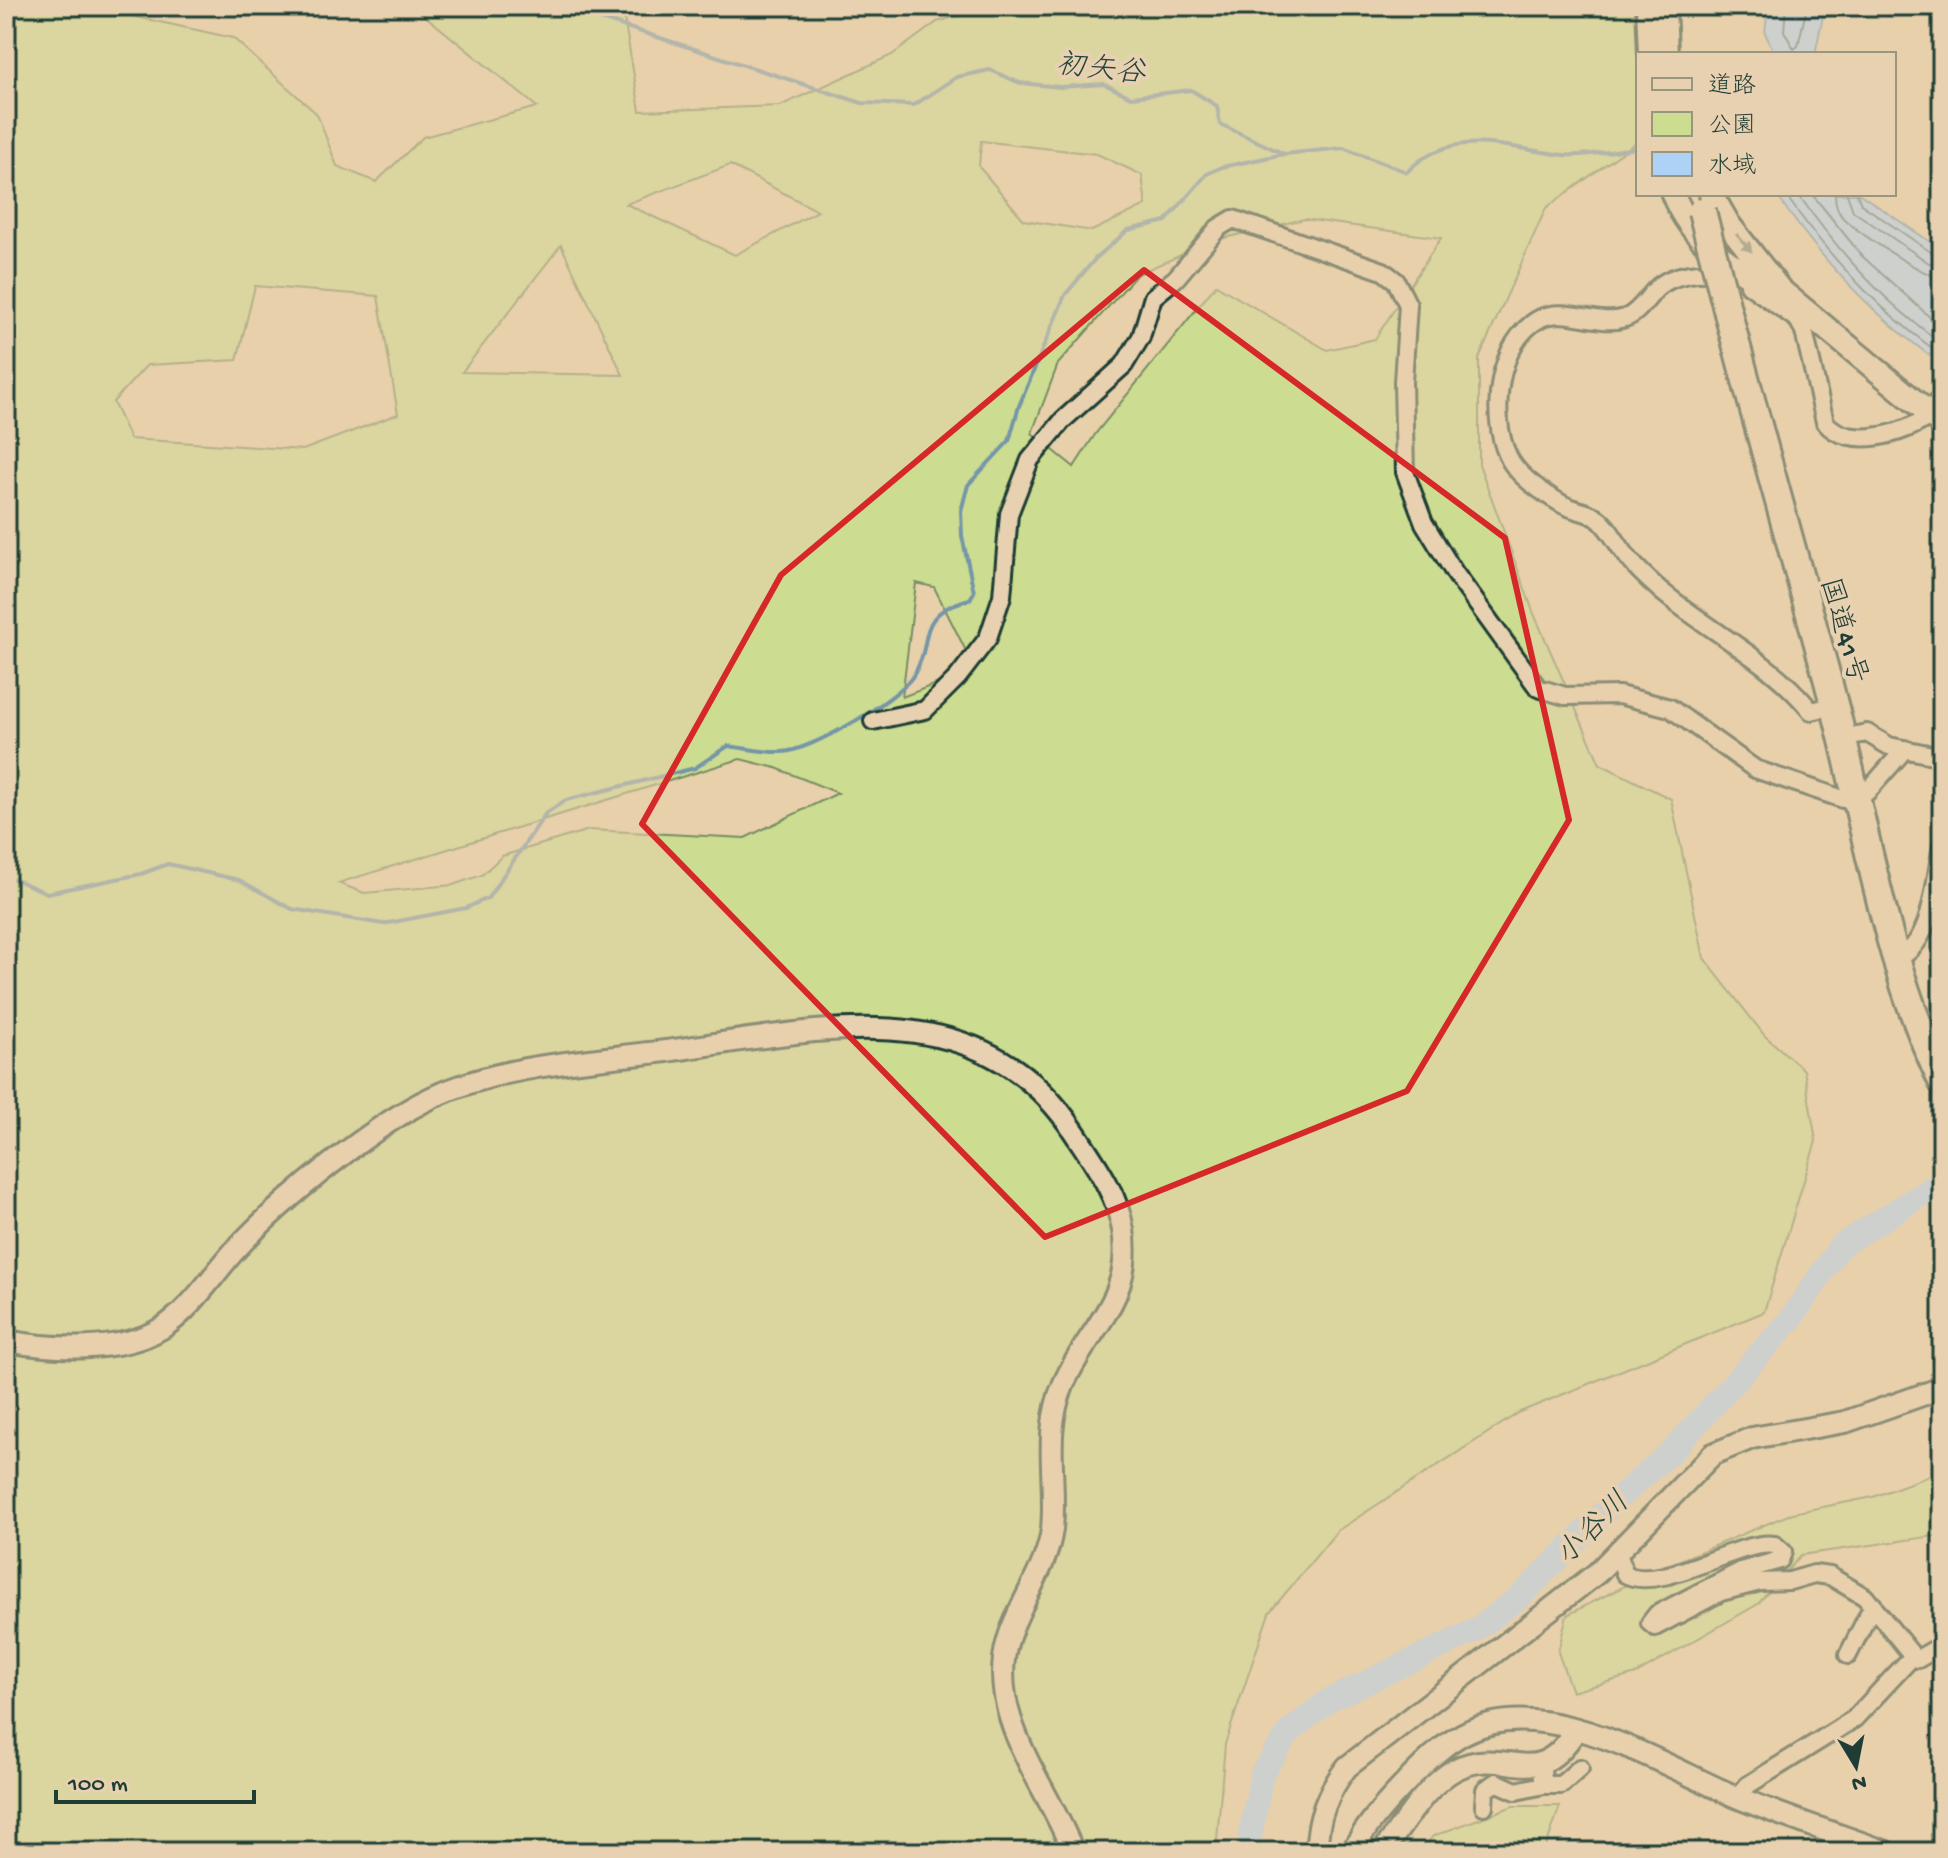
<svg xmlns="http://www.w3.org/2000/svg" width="1948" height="1858" font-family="'Gochi Hand','Klee One',sans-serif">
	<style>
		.green { fill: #ccdc90; stroke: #768c62; stroke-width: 2; fill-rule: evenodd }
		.water { fill: #aed1f6; stroke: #7596a8; stroke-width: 2 }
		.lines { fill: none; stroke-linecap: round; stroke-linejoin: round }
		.shore { stroke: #587882; stroke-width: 2 }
		.stream { stroke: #7596a8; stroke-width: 4 }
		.river { stroke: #aed1f6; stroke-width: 24 }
		.minor-casing { stroke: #1f3d34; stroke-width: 22 }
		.tertiary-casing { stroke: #1f3d34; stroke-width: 26 }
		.secondary-casing { stroke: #1f3d34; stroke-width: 28 }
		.trunk-casing { stroke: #1f3d34; stroke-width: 32 }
		.minor { stroke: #e8d1b0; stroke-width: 16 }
		.tertiary { stroke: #e8d1b0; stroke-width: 20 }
		.secondary { stroke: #e8d1b0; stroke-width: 22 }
		.trunk { stroke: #e8d1b0; stroke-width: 26 }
		.trunk-bridge-casing { stroke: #1f3d34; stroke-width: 32; stroke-linecap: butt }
		.trunk-bridge { stroke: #e8d1b0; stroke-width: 26 }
		.oneway { fill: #79806c }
		.marked { fill: none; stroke: #d62828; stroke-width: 6; stroke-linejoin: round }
		.labels { text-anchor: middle; stroke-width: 8; stroke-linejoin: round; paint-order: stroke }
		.street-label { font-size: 28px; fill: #1f3d34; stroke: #e8d1b0 }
		.water-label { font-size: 30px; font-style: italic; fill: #26443e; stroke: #e8d1b0 }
	</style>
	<rect width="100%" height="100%" fill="#e8d0ab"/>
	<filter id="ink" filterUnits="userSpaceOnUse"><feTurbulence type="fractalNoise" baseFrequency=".0125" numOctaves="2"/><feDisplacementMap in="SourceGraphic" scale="16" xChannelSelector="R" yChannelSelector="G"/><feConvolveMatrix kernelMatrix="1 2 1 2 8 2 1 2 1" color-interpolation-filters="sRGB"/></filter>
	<g filter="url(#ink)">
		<path class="green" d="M 6,6 L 122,6 L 128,15 L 233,38 L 317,114 L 337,166 L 376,182 L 423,137 L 537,107 L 413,6 L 622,6 L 640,111 L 780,106 L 892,55 L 937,22 L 971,12 L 971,6 L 1666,6 L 1668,54 L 1638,54 L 1638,141 L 1546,208 L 1479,358 L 1479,464 L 1534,614 L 1600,764 L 1671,799 L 1704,958 L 1765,1036 L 1804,1070 L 1816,1141 L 1764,1312 L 1520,1412 L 1337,1531 L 1269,1613 L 1225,1744 L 1216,1852 L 6,1852 ZM 981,141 L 1097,154 L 1142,175 L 1146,205 L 1092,231 L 1024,220 L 979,167 ZM 730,165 L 818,211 L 735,255 L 626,204 ZM 1304,219 L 1441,238 L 1375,339 L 1327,350 L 1216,285 L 1096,433 L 1074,467 L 1032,433 L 1058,364 L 1137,274 L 1216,240 ZM 561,245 L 623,375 L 463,372 L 462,372 ZM 255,286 L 378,296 L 398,414 L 303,450 L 130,439 L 113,402 L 147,365 L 237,360 ZM 916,583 L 934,587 L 975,669 L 902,697 ZM 740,759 L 776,768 L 838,793 L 745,838 L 589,830 L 502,856 L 482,875 L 453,885 L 364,893 L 338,883 Z
			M 1942,1471 L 1942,1535 L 1801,1555 L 1758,1604 L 1636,1674 L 1572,1692 L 1558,1652 L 1567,1615 L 1654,1571 L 1793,1513 L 1873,1497 Z
			M 1513,1806 L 1560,1806 L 1544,1852 L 1421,1852 L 1433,1836 Z"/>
		<path class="water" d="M 1768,6 L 1825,6 L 1815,54 L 1775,54 L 1765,33 Z
			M 1776,194 L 1860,194 L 1942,250 L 1942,364 C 1876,319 1821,260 1776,194 Z"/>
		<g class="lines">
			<path class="shore" d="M 1786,6 L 1784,31 L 1794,49 L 1798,46 L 1807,6
				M 1785,194 C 1828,256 1880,312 1942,355
				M 1798,194 C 1837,250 1885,304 1942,343
				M 1812,194 L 1862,256 L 1942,328
				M 1835,194 C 1835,203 1837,211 1843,218 C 1856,231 1926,278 1942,278
				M 1847,194 L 1853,211 L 1929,263 L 1942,266
				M 1857,194 L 1861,204 L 1935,255 L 1942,256"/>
			<path class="stream" d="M 457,6 L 464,10 L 477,6
				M 544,6 L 595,17 L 862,103 L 914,105 L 957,77 L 990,70 L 1020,83 L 1060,87 L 1104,84 L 1131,97 L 1191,90 L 1217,106 L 1220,124 L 1284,154
				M 14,879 L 47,893 L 141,874 L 168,864 L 239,880 L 292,909 L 383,924 L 466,908 L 488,898 L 546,813 L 566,800 L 695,768 L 728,746 C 745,748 765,753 782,752 C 811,751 897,700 913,676 C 936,641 911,615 970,599 L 974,592 L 962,536 L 961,511 L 968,485 L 1009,441 L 1019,406 L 1065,295 L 1095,259 L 1128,230 L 1166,221 L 1207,174 L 1222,167 L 1284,154 L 1343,148 L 1407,172 C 1452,125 1508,149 1564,155 C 1587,157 1615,150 1638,148"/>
			<path class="river" d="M 1250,1852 L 1250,1836 L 1262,1773 L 1290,1731 L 1329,1700 L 1476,1630 L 1522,1595 L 1613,1503 L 1673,1450 L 1791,1319 L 1840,1246 L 1942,1182"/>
			<defs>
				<path id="minor" d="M 1725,275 C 1704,270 1672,273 1656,289 C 1647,298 1638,314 1625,318 C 1598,327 1566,306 1541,318 C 1497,340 1489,416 1508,456 C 1517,476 1543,493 1562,504 C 1572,510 1585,511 1596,517 C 1609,526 1616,543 1626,555 C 1635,568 1648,579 1660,590 C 1710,632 1769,659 1811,711 L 1834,706
					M 1749,285 L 1798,320 L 1804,331 L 1825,422 C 1847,450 1906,435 1930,415
					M 873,721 L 925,710 L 958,677 L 988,638 L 1002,596 L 1009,514 L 1030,460 L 1063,420 L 1124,365 L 1141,337 L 1153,297 L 1176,278 L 1218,228 L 1233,219 L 1383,271 L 1396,281 L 1408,305 L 1403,382 L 1405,472 L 1424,523 L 1454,572 L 1538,688 L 1565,696 L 1619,695 L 1670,708 L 1755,769 L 1843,799
					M 1841,738 L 1867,733 L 1889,746 L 1942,757
					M 1867,792 L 1905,749
					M 1896,959 C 1934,944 1934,881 1942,846
					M 1618,1553 L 1625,1574 C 1661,1594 1741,1538 1775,1545 L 1783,1552 L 1780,1560 L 1741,1571 L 1657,1614 L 1650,1623 L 1655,1627 L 1721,1592 L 1760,1582 L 1790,1581 L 1814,1574 L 1830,1576 L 1865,1597 L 1913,1656 L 1854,1719 L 1748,1785 L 1737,1798
					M 1848,1655 L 1873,1605
					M 1913,1656 L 1918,1659 L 1942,1645
					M 1544,1785 L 1561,1785 L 1580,1768
					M 1484,1806 L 1485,1790 L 1496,1782 L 1516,1791 L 1544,1785 L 1541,1763"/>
				<path id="tertiary" d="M 1930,415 L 1942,399
					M 6,1341 C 52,1349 120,1354 162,1328 C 192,1309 213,1274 237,1248 C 282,1200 373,1125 433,1097 C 505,1064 588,1061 666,1051 C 812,1032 978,985 1075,1133 C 1095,1164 1117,1193 1123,1230 C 1134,1300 1089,1326 1064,1383 C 1042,1432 1057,1478 1052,1529 C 1047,1569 1019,1602 1008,1640 C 985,1715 1047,1784 1073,1852
					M 1317,1852 C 1316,1821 1328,1791 1347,1767 L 1597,1573 L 1713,1454 L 1752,1438 L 1845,1422 L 1942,1388
					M 1352,1852 C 1365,1825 1391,1798 1412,1776 C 1428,1760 1443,1745 1463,1734 C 1543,1690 1660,1764 1732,1795 C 1783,1817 1835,1833 1886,1852
					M 1382,1852 C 1403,1826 1425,1785 1456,1769 C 1509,1744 1535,1795 1576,1730"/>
				<path id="secondary" d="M 1648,6 L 1650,54
					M 1673,194 C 1691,240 1735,273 1780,290
					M 1711,194 L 1729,225 L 1780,290 L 1942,424"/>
				<path id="trunk" d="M 1662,6 L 1664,54
					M 1728,313 C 1762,444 1800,574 1834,704 C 1867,831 1885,962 1942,1081"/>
			</defs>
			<use href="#minor" class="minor-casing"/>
			<use href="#tertiary" class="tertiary-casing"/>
			<use href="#secondary" class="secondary-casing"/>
			<use href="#trunk" class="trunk-casing"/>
			<use href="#minor" class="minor"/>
			<use href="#tertiary" class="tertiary"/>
			<use href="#secondary" class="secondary"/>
			<use href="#trunk" class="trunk"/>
			<defs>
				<path id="trunk-bridge" d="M 1702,211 L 1728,313"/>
			</defs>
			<use href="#trunk-bridge" class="trunk-bridge-casing"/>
			<use href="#trunk-bridge" class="trunk-bridge"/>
		</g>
		<defs><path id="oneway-solid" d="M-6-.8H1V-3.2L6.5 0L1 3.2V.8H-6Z" transform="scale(2)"/></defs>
		<use class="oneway" href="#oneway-solid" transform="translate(1744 243) rotate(49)"/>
	</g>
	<path d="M0 0H1948V1858H0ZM 1144,270 L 1505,538 L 1569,820 L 1407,1091 L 1045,1237 L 642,824 L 781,575 Z" fill="#e8d0ab" fill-opacity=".55" fill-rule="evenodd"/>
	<path class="marked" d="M 1144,270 L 1505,538 L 1569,820 L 1407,1091 L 1045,1237 L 642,824 L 781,575 Z"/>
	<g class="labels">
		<g class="street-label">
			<text transform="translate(1846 630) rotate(74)" y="10">国道41号</text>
		</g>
		<g class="water-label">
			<text transform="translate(1101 67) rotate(6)" y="10">初矢谷</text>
			<text transform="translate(1591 1527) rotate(-45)" y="10">小谷川</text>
		</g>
	</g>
	<rect width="1948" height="1858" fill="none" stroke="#e8d1b0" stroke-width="32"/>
	<rect x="16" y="16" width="1916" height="1826" fill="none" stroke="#1f3d34" stroke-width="3" filter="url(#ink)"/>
	<rect x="1636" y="52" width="260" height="144" fill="#e8d1b0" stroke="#98967e" stroke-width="2"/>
	<rect x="1652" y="78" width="40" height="12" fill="#e8d1b0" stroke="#98967e" stroke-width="2"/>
	<text x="1708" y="92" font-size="24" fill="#1f3d34">道路</text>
	<rect x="1652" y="112" width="40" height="24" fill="#ccdc90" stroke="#98967e" stroke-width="2"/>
	<text x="1708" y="132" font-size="24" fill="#1f3d34">公園</text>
	<rect x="1652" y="152" width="40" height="24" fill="#aed1f6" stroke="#98967e" stroke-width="2"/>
	<text x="1708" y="172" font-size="24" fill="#1f3d34">水域</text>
	<g transform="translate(1856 1766) rotate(170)" stroke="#e8d1b0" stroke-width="6" paint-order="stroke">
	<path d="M0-6L14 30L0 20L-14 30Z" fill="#1f3d34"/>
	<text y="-12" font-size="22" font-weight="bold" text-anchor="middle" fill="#1f3d34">N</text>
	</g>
	<path d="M56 1790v12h198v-12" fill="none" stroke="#1f3d34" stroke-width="4"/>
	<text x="68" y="1790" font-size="24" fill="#1f3d34" stroke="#e8d1b0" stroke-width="6" paint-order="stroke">100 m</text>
</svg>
